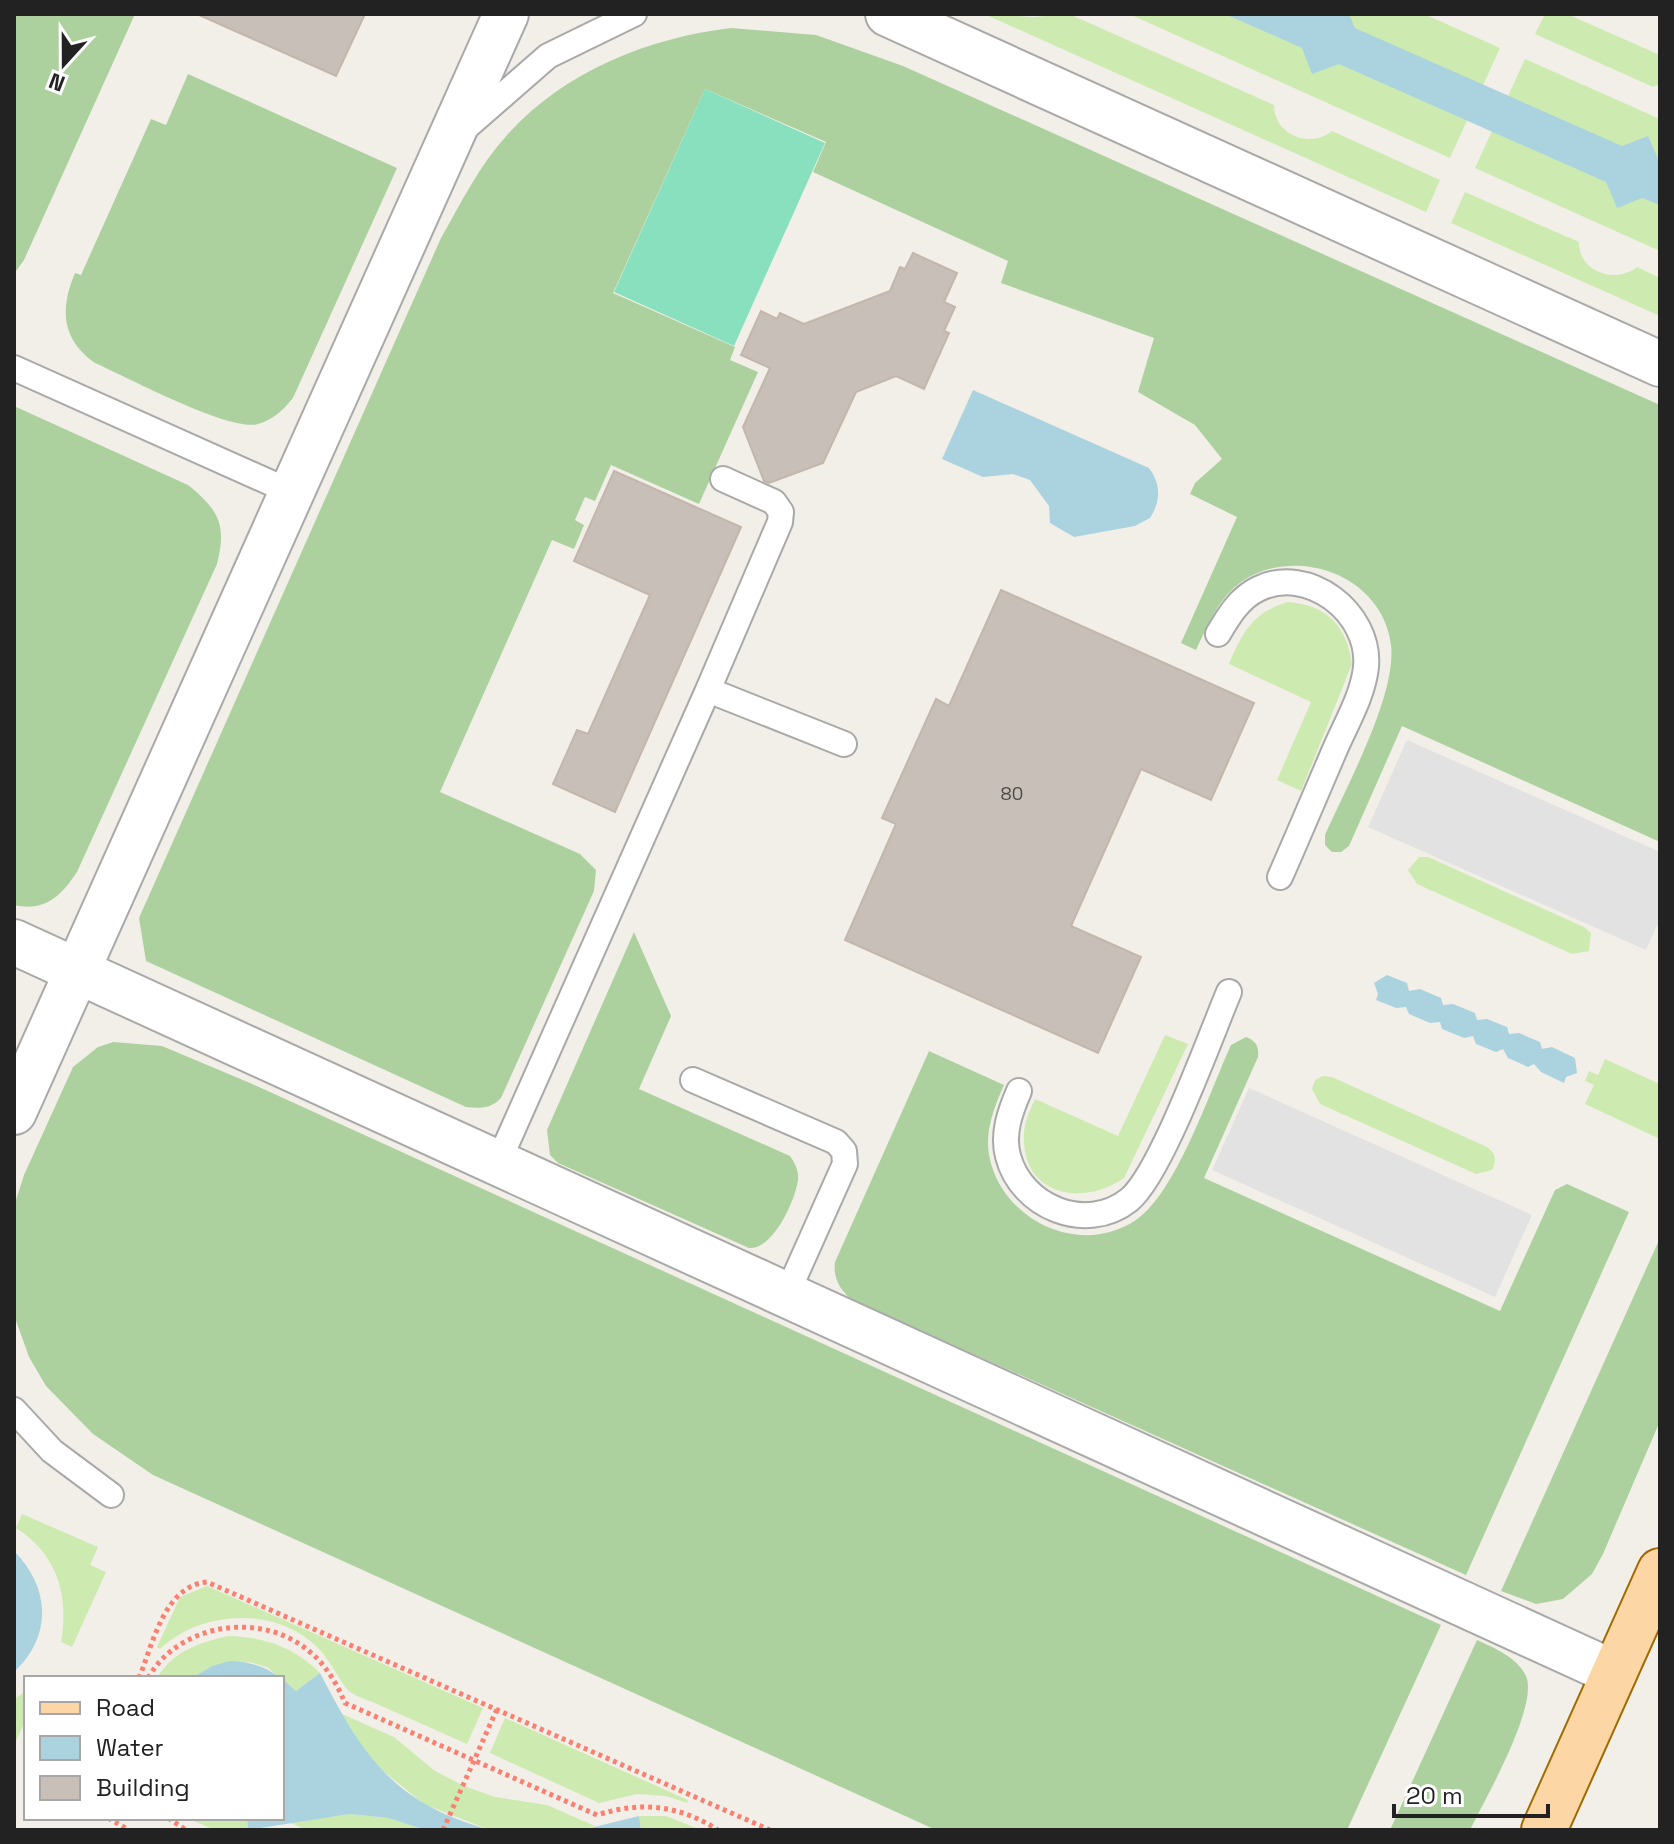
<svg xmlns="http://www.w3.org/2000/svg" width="1674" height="1844" font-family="'Space Grotesk',sans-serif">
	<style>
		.grass { fill: #cdebb0 }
		.forest { fill: #add19e }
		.pitch { fill: #88e0be }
		.parking { fill: #e2e2e2 }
		.water { fill: #aad3df }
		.building { fill: #c7bfb8; stroke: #c4b6ab; stroke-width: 2 }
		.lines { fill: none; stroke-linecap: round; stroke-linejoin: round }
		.service-casing { stroke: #a9a9a9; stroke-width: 28 }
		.minor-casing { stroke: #a9a9a9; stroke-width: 48 }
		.primary-casing { stroke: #a06b00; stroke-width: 48 }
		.path { stroke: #fa8072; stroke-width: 5; stroke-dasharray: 4 4; stroke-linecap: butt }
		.service { stroke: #fff; stroke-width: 24 }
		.minor { stroke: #fff; stroke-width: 44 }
		.primary { stroke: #fcd6a4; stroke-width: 44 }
		.labels { text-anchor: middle; stroke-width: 6; stroke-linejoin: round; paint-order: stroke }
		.number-label { font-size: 18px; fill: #4b4948 }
	</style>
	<rect width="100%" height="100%" fill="#f2efe9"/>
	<path class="grass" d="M 984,14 L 1034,17 L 1069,14 L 1274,105 C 1274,135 1310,149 1332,131 L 1440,180 L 1426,212 Z
		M 1129,14 L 1424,14 L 1500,48 L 1450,158 Z
		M 1545,14 L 1567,14 L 1660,55 L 1660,84 L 1653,87 L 1535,34 Z
		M 1525,59 L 1660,119 L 1660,251 L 1475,168 Z
		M 1465,192 L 1579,242 C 1578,271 1615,285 1637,267 L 1660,278 L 1660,316 L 1451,223 Z
		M 1288,602 C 1327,605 1347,626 1352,664 L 1301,791 L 1277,780 L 1311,702 L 1229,664 C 1242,633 1253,612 1288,602 Z
		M 1419,857 L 1428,857 L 1584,927 L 1591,933 L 1589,951 L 1572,954 L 1417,884 L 1408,870 Z
		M 1165,1035 L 1188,1044 L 1124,1178 C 1081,1208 1021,1194 1024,1135 C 1024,1122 1030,1110 1035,1099 L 1118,1136 Z
		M 1605,1059 L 1660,1084 L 1660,1139 L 1585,1104 L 1594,1085 L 1585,1081 L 1589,1071 L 1598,1075 Z
		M 1323,1076 L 1332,1077 L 1487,1147 C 1496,1154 1497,1160 1492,1170 L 1476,1174 L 1320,1104 L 1312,1089 L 1315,1080 Z
		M 22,1514 L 98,1547 L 90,1565 L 106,1572 L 72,1647 L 61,1642 C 69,1596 58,1555 16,1528 Z
		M 207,1586 L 483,1708 L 467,1744 C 437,1731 407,1717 377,1704 C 369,1700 356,1697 349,1691 C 341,1684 330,1659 317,1647 C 275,1606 201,1610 160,1649 L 157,1647 L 180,1597 Z
		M 228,1636 C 265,1637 294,1647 320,1673 L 296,1691 L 267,1667 L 249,1662 L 212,1666 L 192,1678 L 157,1678 C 172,1652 200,1642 228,1636 Z
		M 26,1691 L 26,1727 L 23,1726 L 15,1743 L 14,1699 Z
		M 342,1714 L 394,1737 L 435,1771 L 464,1786 L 495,1797 L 547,1805 L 595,1826 L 582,1830 L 490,1830 L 424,1804 L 372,1762 Z
		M 505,1718 L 688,1800 L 687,1803 L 666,1796 L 637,1794 L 599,1803 L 490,1753 Z
		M 350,1814 L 388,1818 L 426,1830 L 306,1830 L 291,1823 Z
		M 639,1816 L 666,1816 L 701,1830 L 641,1830 Z
		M 187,1818 L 247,1818 L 248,1830 L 215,1830 Z"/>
	<path class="forest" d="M 14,14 L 135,14 L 24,260 L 14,274 Z
		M 731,28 L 816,35 L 903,66 L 1660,405 L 1660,842 L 1402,726 L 1349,846 L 1341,852 L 1332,852 L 1325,845 L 1325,835 C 1346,787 1397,695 1391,645 C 1383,577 1300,545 1244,580 C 1219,596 1208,625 1196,650 L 1181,643 L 1237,517 L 1190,494 L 1195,483 L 1222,459 L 1195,425 L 1138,392 L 1154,338 L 1001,283 L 1008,261 L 813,172 L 826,142 L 705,89 L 613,293 L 735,347 L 730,360 L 758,372 L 699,504 L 611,465 L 595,501 L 585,497 L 575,520 L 584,525 L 574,549 L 552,540 L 440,792 L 580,854 L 596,870 L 594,891 L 501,1098 C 492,1108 480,1109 466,1107 L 146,961 L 139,918 L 441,238 C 461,203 480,164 508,134 C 565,71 648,38 731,28 Z
		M 188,74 L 397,168 L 293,398 C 284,409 273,420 258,424 C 229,432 127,377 95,363 C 61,339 60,309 75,273 L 81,275 L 151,119 L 166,125 Z
		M 14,406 L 188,485 C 219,510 227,525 217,564 L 77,872 C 61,896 45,912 14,905 Z
		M 634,932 L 671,1016 L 639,1089 L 790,1156 C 795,1163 799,1171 798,1180 C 795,1201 773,1250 749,1248 L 558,1163 L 550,1155 L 547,1130 Z
		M 1246,1037 C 1256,1041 1259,1046 1258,1057 L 1204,1178 L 1500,1311 L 1555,1190 L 1567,1184 L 1629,1212 L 1466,1575 L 851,1299 C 839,1289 833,1277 835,1262 L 929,1051 L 1004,1085 C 994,1107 985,1131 989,1155 C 1001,1220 1079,1258 1136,1220 C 1176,1193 1210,1091 1231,1045 Z
		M 113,1042 L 162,1046 L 250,1083 L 1441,1625 L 1347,1830 L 936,1830 L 153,1475 L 93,1434 L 46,1386 L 29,1357 L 14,1315 L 14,1206 L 24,1175 L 73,1067 L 98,1047 Z
		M 1660,1238 L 1660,1421 L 1603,1554 L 1592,1574 L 1563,1599 L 1536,1604 L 1501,1591 Z
		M 1477,1640 C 1494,1648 1517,1657 1526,1676 C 1539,1706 1485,1799 1470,1830 L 1390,1830 Z"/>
	<path class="pitch" d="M 705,89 L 825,143 L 734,346 L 614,292 Z"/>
	<path class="parking" d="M 1407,740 L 1660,852 L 1660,919 L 1646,950 L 1368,827 Z
		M 1249,1088 L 1532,1215 L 1495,1297 L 1212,1170 Z"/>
	<path class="water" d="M 1225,14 L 1349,14 L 1355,28 L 1622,146 L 1648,136 L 1660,163 L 1660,205 L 1642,198 L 1617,208 L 1606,182 L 1339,64 L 1312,74 L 1302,48 Z
		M 973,390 L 1149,468 C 1161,484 1161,501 1150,518 L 1135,526 L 1074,537 L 1050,523 L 1049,506 L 1030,480 L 1013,474 L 983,477 L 942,459 Z
		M 1387,975 L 1407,983 L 1409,991 L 1420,989 L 1441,998 L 1443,1005 L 1453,1004 L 1475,1013 L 1477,1020 L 1487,1019 L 1507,1027 L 1509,1034 L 1519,1033 L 1540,1042 L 1542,1049 L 1552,1047 L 1575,1058 L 1577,1073 L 1566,1077 L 1564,1083 L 1541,1072 L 1534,1064 L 1528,1067 L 1508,1058 L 1503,1049 L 1496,1052 L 1476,1044 L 1473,1036 L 1464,1038 L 1442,1029 L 1440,1022 L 1430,1023 L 1409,1014 L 1406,1007 L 1396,1008 L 1376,1000 L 1378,994 L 1374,983 Z
		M 14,1551 C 50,1587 53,1636 14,1672 Z
		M 230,1661 C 259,1662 275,1671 296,1691 L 320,1673 C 364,1757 393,1803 490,1830 L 426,1830 L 388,1818 L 350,1814 L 248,1830 L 247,1818 L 282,1818 L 282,1678 L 192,1678 L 212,1666 Z
		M 639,1816 L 641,1830 L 582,1830 Z"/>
	<path class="building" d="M 197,14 L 365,14 L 336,76 Z
		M 913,253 L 957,273 L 944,302 L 955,307 L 944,331 L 949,333 L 924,389 L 896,376 L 856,392 L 823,463 L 769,483 L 764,481 L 743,427 L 770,368 L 741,355 L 761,311 L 777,319 L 780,313 L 804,324 L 890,291 L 900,267 L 905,269 Z
		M 614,471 L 741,527 L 615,812 L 553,784 L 577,730 L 588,734 L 650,595 L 574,561 Z
		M 1001,590 L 1254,703 L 1211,800 L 1141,769 L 1071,926 L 1141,957 L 1098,1053 L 845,940 L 896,824 L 882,818 L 936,699 L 949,706 Z"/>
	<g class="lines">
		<defs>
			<path id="service" d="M 462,131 L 548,56 L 634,14
				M 14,368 L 291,492
				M 1218,634 C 1228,617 1239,598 1258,589 C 1308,564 1371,613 1366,667 C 1363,695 1347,722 1336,747 C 1317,791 1299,834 1280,877
				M 708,690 L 780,522 L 781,512 L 774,502 L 723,479
				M 693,1080 L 836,1142 L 844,1151 L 845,1164 L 786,1296
				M 1019,1091 C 1010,1112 1002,1134 1008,1156 C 1021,1207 1086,1234 1129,1200 C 1161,1174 1210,1037 1229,992
				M 497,1165 L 708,690 L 844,744
				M 14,1410 L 52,1451 L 111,1495"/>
			<path id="minor" d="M 888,14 L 1660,364
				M 14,942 L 1614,1673
				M 14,1112 L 506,14"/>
			<path id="primary" d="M 1544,1830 L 1660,1571"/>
		</defs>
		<use href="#service" class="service-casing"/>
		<use href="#minor" class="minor-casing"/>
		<use href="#primary" class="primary-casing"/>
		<path class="path" d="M 139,1678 C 153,1644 164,1586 207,1582 L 770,1830
			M 148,1678 C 179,1623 262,1610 310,1652 C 326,1665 337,1684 345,1703 L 597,1815 C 642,1801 679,1805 718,1830
			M 108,1818 L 129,1830
			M 168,1818 L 186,1830
			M 443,1830 L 497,1709"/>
		<use href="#service" class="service"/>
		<use href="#minor" class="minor"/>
		<use href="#primary" class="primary"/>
	</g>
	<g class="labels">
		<g class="number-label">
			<text x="1012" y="800">80</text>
		</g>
	</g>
	<rect width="1674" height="1844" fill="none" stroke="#222222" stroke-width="32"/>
	<rect x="24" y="1676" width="260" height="144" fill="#ffffff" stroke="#a7a7a7" stroke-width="2"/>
	<rect x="40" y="1702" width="40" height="12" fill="#fcd6a4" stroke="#a7a7a7" stroke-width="2"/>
	<text x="96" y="1716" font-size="24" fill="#222222">Road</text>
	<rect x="40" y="1736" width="40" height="24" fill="#aad3df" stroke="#a7a7a7" stroke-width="2"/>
	<text x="96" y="1756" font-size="24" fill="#222222">Water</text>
	<rect x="40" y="1776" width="40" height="24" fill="#c7bfb8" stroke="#a7a7a7" stroke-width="2"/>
	<text x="96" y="1796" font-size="24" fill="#222222">Building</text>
	<g transform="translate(64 64) rotate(201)" stroke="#ffffff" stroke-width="6" paint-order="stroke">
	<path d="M0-6L14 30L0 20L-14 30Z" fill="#222222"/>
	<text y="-12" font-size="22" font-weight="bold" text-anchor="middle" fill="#222222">N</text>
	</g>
	<path d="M1394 1804v12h154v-12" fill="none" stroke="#222222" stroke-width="4"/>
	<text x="1406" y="1804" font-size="24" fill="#222222" stroke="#ffffff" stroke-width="6" paint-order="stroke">20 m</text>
</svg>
